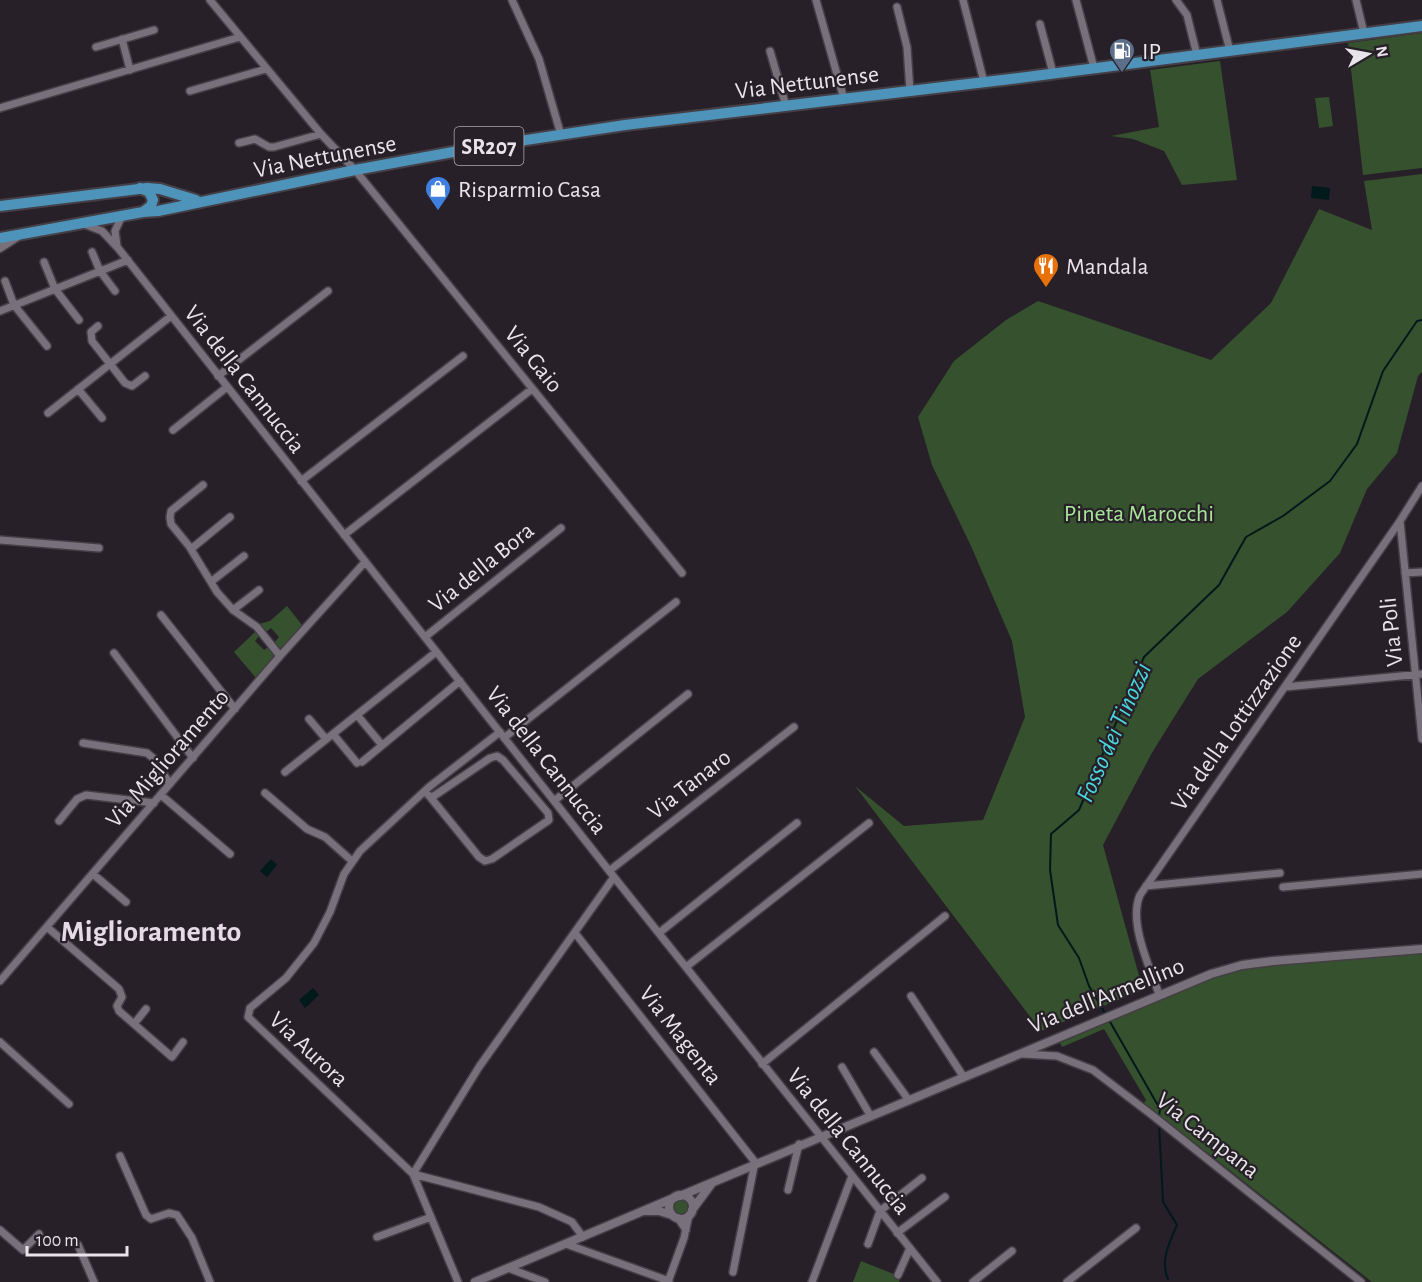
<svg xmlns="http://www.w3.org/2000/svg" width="1422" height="1282" font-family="'Alegreya Sans',sans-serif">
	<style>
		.green { fill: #35512e }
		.water { fill: #00191b }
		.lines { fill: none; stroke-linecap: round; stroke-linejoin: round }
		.stream { stroke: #00191b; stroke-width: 2 }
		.minor-casing { stroke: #443e45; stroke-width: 10 }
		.tertiary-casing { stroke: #443e45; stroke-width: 11 }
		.primary-casing { stroke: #443e45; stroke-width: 14 }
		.minor { stroke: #78707a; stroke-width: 7 }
		.tertiary { stroke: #78707a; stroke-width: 8 }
		.primary { stroke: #4e93ba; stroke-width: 10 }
		.labels { text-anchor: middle; stroke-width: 4.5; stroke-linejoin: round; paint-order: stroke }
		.shield { fill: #272028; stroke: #afa9b0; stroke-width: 1.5 }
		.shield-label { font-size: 22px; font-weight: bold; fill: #e9e4ea }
		.poi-label { font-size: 24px; fill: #e9e4ea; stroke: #272028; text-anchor: start }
		.street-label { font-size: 24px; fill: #e9e4ea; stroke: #272028 }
		.park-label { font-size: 24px; fill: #a8e599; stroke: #272028 }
		.water-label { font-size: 26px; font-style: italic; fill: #49d8df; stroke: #272028 }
		.district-label { font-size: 30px; font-weight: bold; fill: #e4dbe6; stroke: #272028 }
	</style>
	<rect width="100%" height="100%" fill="#272028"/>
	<path class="green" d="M 1422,33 L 1422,168 L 1363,175 L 1348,43 Z
		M 1220,61 L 1237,180 L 1182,185 L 1164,151 L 1133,139 L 1111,136 L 1159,127 L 1150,70 Z
		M 1329,97 L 1333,126 L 1319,128 L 1315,98 Z
		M 1422,174 L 1422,372 L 1418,376 L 1397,453 L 1367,489 L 1340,553 L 1287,612 L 1198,679 L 1153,751 L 1103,845 L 1143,990 L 1041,1031 L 855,786 L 904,826 L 983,820 L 1025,717 L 1012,641 L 971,546 L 932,465 L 918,417 L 954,361 L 1006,320 L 1038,301 L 1211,360 L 1271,303 L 1319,209 L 1372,230 L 1364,181 Z
		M 287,606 L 302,625 L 280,650 L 274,643 L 279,637 L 271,628 L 266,632 L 259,624 L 270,621 Z
		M 255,632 L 259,636 L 255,641 L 264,650 L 268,647 L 275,655 L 256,678 L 234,652 Z
		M 1422,954 L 1422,1282 L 1372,1282 L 1144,1103 L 1146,1100 L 1104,1029 L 1062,1047 L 1060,1043 L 1222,973 L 1274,962 Z
		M674 1207a7 7 0 1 1 14 0a7 7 0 1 1-14 0Z
		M 861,1261 L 901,1277 L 899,1282 L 853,1282 Z"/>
	<path class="water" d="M 1312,186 L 1330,188 L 1329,200 L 1311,198 Z
		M 271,859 L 277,865 L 267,877 L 260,871 Z
		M 313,988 L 319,995 L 305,1008 L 299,1000 Z"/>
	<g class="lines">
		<path class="stream" d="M 1106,1015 L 1089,986 L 1079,958 L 1058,925 L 1050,870 L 1051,834 L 1079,810 L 1144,657 L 1219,585 L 1246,537 L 1283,516 L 1330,481 L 1357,444 L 1383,371 L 1417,321 L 1422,320
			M 1109,1020 L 1160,1109 L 1159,1118
			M 1159,1124 L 1163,1202 L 1177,1225 C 1169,1243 1160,1261 1168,1279"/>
		<defs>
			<path id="minor" d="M 210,0 L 321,134 L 355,170 L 682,573
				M 512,0 L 539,59 L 561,135
				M 816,0 L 844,99
				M 963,0 L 984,82
				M 1076,0 L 1094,68
				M 1176,0 L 1187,15 L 1197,55
				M 1217,0 L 1230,51
				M 1356,0 L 1364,33
				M 897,7 L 907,47 L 910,91
				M 1040,24 L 1053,73
				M 122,39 L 130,70
				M 96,47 L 154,30
				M 770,51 L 786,106
				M 190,91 L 266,69
				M 0,108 L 240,37
				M 239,143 L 255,139 L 269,147 L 274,147 L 321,134
				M 84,224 L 102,231 L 118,248 L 614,877 L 937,1282
				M 117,246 L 115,231 L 122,216
				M 92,252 L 100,271 L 115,291
				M 44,262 L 55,289 L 79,320
				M 5,281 L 14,305 L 47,346
				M 0,311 L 128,260
				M 98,326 L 91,332 L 92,341 L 125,383 L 132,386 L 145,376
				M 218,376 L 328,291
				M 78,389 L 102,418
				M 48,413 L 171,316
				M 173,430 L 227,387
				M 301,481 L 463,356
				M 203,485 L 171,511 L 170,517 L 171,524 L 189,546 L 217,592 L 233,610 L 257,627 L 280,656
				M 1400,521 L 1422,739
				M 344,535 L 532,389
				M 0,540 L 99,548
				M 191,549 L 230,517
				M 1405,573 L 1422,572
				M 212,581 L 244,556
				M 233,610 L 259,590
				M 161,615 L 235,709
				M 425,637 L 561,528
				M 114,653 L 193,758
				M 1285,687 L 1422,674
				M 357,715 L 382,745
				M 309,719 L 326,739
				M 500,732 L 429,787 L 360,851 L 344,874 L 330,912 L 314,943 L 286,978 L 250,1008 L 248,1017 L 413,1174 L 539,1207 L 572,1222 L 583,1237
				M 333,734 L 357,763
				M 504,738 L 676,602
				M 83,743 L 147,753 L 153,758 L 170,784
				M 362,762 L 460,681
				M 285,772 L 436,652
				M 425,791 L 431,798 L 479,857 L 485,861 L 492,859 L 549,820 L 548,813 L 503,760 L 497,756 L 490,758 L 431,798
				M 265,793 L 307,829 L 325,837 L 352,861
				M 161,795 L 230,854
				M 554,801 L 688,694
				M 59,821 L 77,799 L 86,795 L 154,803
				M 609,871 L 794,727
				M 93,874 L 126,902
				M 1146,886 L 1280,873
				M 1283,887 L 1422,874
				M 47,927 L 119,989 L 122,997 L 117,1006 L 119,1011 L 172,1057 L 183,1042
				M 575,933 L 755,1162 L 733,1272
				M 659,933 L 797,823
				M 686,967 L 869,823
				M 0,981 L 280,656 L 365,562
				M 1159,994 C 1150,968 1128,922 1140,895 L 1400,521 L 1422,486
				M 911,996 L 963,1076
				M 134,1024 L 146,1009
				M 0,1042 L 69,1104
				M 874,1052 L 908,1099
				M 1023,1054 L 1057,1056 L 1093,1070 L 1152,1115 L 1361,1282
				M 762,1064 L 945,916
				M 842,1067 L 870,1115
				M 120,1156 L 146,1215 L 151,1219 L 169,1213 L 177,1215 L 192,1238 L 210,1282
				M 413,1174 L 479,1067 L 614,877
				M 413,1174 L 458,1282
				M 788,1190 L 799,1144
				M 678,1218 L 686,1230
				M 0,1230 L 23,1250 L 39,1234
				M 897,1233 L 945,1197
				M 377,1237 L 431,1217
				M 566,1244 L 669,1281
				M 868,1244 L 880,1211 L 922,1178
				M 78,1245 L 94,1282
				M 508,1268 L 545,1282
				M 898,1275 L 910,1248
				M 668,1282 L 684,1238 L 689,1215
				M 812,1282 L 852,1176
				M 973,1282 L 1012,1251
				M 1067,1282 L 1136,1228"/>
			<path id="tertiary" d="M 0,248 L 17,237
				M669 1207a12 12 0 1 1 24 0a12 12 0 1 1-24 0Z
				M 680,1196 L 1211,974 L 1242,965 L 1273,961 L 1422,949
				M 692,1210 L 712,1183
				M 645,1211 L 659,1211 L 672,1215
				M 475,1282 L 676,1197"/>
			<path id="primary" d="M 140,188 L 149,192 L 153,200 L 151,206 L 143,212
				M 0,206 L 147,188 L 160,189 L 196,200
				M 0,238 L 143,212 L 158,211 L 355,170 L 480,147 L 625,125 L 1019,78 L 1422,26"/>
		</defs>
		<use href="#minor" class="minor-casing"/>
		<use href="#tertiary" class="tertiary-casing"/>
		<use href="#primary" class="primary-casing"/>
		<use href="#minor" class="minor"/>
		<use href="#tertiary" class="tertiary"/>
		<use href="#primary" class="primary"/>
	</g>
	<defs>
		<symbol id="fuel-pin" viewBox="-11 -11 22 30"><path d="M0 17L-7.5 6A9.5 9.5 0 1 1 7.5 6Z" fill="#5c6f8a" stroke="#272028"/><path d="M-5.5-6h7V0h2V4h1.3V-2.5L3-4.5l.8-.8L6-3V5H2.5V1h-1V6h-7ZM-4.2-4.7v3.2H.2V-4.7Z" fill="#fff"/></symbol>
		<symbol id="shop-pin" viewBox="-11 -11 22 30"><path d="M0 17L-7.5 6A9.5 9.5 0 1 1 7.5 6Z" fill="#3f7fe0" stroke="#272028"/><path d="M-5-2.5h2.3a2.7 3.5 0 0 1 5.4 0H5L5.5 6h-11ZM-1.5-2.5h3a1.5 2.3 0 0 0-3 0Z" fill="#fff"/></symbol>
		<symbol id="restaurant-pin" viewBox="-11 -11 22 30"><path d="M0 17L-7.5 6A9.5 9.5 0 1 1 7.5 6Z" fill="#e8710a" stroke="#272028"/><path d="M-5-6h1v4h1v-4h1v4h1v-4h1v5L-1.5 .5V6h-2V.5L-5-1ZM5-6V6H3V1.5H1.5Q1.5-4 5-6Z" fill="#fff"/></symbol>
	</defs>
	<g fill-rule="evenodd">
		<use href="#fuel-pin" x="1107" y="36" width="30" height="40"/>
		<use href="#shop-pin" x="423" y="174" width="30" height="40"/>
		<use href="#restaurant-pin" x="1031" y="251" width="30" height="40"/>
	</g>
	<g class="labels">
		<rect class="shield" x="454.5" y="127" width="69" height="38" rx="4.5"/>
		<g class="shield-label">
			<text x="489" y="154">SR207</text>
		</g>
		<g class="poi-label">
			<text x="1142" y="59">IP</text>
			<text x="458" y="197">Risparmio Casa</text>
			<text x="1066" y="274">Mandala</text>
		</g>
		<g class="street-label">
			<text transform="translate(807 82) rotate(-7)" y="8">Via Nettunense</text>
			<text transform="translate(325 156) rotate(-11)" y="8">Via Nettunense</text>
			<text transform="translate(534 359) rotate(51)" y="8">Via Gaio</text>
			<text transform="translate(245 379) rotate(52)" y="8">Via della Cannuccia</text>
			<text transform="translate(481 567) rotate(-39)" y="8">Via della Bora</text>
			<text transform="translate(1391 632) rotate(-96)" y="8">Via Poli</text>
			<text transform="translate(1236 722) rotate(-55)" y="8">Via della Lottizzazione</text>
			<text transform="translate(167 758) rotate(-49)" y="8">Via Miglioramento</text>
			<text transform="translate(547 760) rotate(52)" y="8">Via della Cannuccia</text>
			<text transform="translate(689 784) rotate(-38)" y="8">Via Tanaro</text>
			<text transform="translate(1106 995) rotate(-22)" y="8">Via dell'Armellino</text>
			<text transform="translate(681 1035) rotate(52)" y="8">Via Magenta</text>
			<text transform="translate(309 1049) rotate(43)" y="8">Via Aurora</text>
			<text transform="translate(1208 1135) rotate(38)" y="8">Via Campana</text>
			<text transform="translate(849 1141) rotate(51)" y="8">Via della Cannuccia</text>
		</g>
		<g class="park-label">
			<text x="1139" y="521">Pineta Marocchi</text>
		</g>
		<g class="water-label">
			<text transform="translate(1113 732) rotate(-66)" y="9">Fosso dei Tinozzi</text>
		</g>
		<g class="district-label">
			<text x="151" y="941">Miglioramento</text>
		</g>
	</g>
	<g transform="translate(1368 54) rotate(80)" stroke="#272028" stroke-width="4.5" paint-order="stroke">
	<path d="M0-4.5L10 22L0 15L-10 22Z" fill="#e9e4ea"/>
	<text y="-9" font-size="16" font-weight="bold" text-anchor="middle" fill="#e9e4ea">N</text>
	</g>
	<path d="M27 1246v9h100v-9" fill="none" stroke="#e9e4ea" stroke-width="3"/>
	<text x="36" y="1246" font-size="18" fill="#e9e4ea" stroke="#272028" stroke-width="4.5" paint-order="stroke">100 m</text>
</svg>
